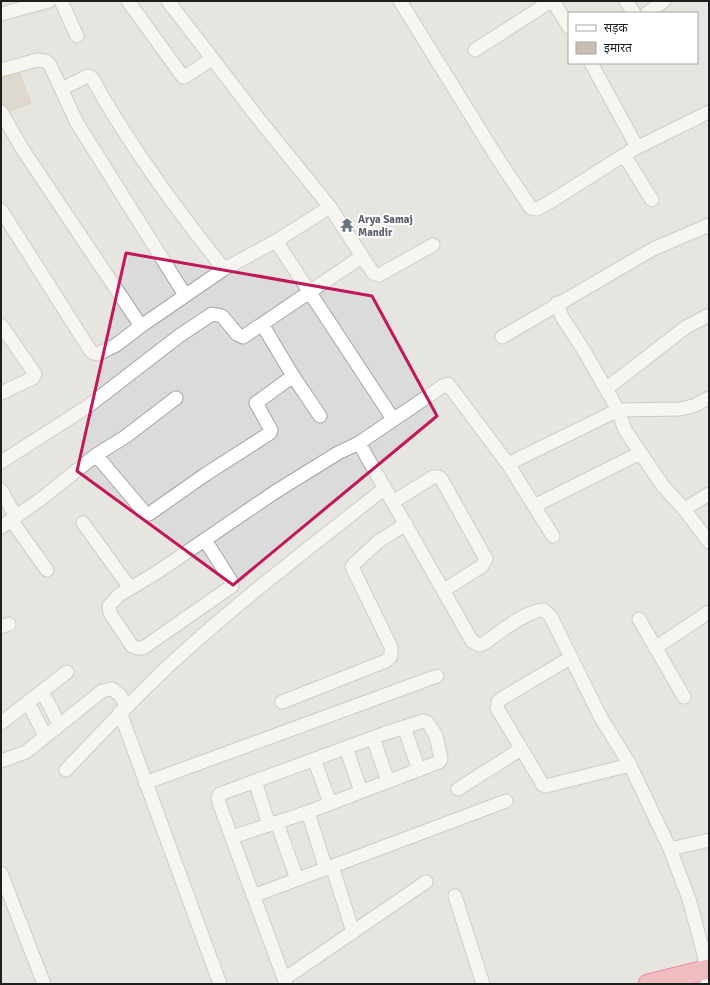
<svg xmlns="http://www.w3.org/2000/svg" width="710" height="985" font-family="Signika,'Noto Sans Devanagari',sans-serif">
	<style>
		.residential { fill: #dcdbdb; fill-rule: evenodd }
		.building { fill: #c8beb6; stroke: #c3b2a4 }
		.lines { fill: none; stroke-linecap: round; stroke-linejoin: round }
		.minor-casing { stroke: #a5a5a5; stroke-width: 15 }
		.highway-casing { stroke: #ea145a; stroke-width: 21 }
		.minor { stroke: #fff; stroke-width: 13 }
		.highway { stroke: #ee8396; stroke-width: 19 }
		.marked { fill: none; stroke: #c2185b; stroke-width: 3; stroke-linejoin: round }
		.labels { text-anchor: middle; stroke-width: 4; stroke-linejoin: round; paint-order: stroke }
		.worship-label { font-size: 11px; font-weight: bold; fill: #5b616d; stroke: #fff; text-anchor: start }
	</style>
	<rect width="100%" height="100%" fill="#f0ece3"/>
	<path class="residential" d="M 1,1 L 709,1 L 709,984 L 1,984 ZM 569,13 L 697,13 L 697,63 L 569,63 Z"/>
	<path class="building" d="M 19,73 L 31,103 L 10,111 L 5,105 L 1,104 L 1,78 Z"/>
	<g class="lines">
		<defs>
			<path id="minor" d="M 61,1 L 77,36
				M 128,1 L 183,77 L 186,76 L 212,59
				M 168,1 L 258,118 L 330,207 L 373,273 L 379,275 L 433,245
				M 400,1 L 498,159 L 531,208 L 537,209 L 550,202 L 624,155 L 652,200
				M 553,1 L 569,27
				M 626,1 L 634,13
				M 647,13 L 664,1
				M 1,14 L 49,1
				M 475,50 L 551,1
				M 591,63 L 637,147
				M 1,70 L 37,60 L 46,61 L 50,65 L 77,123 L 185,295
				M 61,89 L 88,76 L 92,78 C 129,145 176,209 224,269
				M 1,112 L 23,150 L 141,326
				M 630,151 L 709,112
				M 1,210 L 90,350 L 93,353 L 98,354 L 116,345 L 141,326 L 224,269 L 276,241 L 330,207
				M 276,241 L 393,419
				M 557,303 L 562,317 L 583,349 L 618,410 L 625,430 L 663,486 L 684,509 L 709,542
				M 262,324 L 293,376 L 320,416
				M 1,325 L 35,374 L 33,378 L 1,393
				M 502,337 L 653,249 L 709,225
				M 606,389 L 686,327 L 709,315
				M 359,443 L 443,386 L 448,384 L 508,464 L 618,410 L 680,409 L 693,406 L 709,398
				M 96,455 L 145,513 L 149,514 L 206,474 L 270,433 L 271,430 L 256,403 L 293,376
				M 1,462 L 87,407 L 179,336 L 212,314 L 222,316 L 237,334 L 243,337 L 361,257
				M 508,464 L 553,536
				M 1,490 L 16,517
				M 393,502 L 433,477 L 439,477 L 442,480 L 486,559 L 482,566 L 444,590
				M 534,506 L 640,453
				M 684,509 L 709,494
				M 11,520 L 47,570
				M 83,523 L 130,588
				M 1,527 L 41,499 L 96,455 L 125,437 L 176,398
				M 205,540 L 231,581 L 232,586 L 143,648 L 137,648 L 132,646 L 110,613 L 109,606 L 119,595 L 156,573 L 275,492 L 338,453 L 359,443 L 472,641 L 479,645 L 483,644 C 497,634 528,609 544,610 L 551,617 L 601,718 L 630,765 L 670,849 L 689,899 L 705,958 L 705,970 L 708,984
				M 639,619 L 684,697
				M 1,627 L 9,624
				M 655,648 L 709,612
				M 570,658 L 501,699 L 498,702 L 497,708 L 543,785 L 546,786 L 630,765
				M 42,691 L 59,724
				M 28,702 L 45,736
				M 282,702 L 386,661 L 391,656 L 391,647 L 352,567 L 354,564 L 379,541 L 406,524
				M 120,712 L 220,984
				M 1,723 L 67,672
				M 404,727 L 419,770
				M 373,738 L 388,781
				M 346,748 L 361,791
				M 314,759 L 330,803
				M 1,761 L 26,752 L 102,691 L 112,689 L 120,695 L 126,706
				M 66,770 C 102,732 138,694 177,658 C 243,598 314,544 385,488
				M 255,781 L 269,825
				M 145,783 L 437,676
				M 458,789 L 521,749
				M 277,823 L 297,879
				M 232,837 L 308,812
				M 670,849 L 709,840
				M 332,866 L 353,932
				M 1,873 L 44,984
				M 253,896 L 506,801
				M 455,896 L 483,984
				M 284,979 L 426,882
				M 286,984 L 219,803 L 218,798 L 220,794 L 383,734 L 423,721 L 428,723 L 436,736 L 441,759 L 439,762 L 308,812 L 326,869"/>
			<path id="highway" d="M 648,984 L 709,969"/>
		</defs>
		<use href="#minor" class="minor-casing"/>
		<use href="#highway" class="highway-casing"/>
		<use href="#minor" class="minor"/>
		<use href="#highway" class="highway"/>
	</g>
	<path d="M0 0H710V985H0ZM 126,253 L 372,296 L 437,416 L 233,585 L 77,471 Z" fill="#f0ece3" fill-opacity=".55" fill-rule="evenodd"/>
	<path class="marked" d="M 126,253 L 372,296 L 437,416 L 233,585 L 77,471 Z"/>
	<defs>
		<symbol id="temple-bare" viewBox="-9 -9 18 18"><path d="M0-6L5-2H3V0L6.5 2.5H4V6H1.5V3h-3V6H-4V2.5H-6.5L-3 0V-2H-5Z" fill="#6b7280" stroke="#fff" stroke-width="2.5" paint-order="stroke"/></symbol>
	</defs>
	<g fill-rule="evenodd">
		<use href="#temple-bare" x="337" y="215" width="20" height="20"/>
	</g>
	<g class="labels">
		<g class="worship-label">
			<text x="358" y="223">Arya Samaj<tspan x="358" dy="13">Mandir</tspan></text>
		</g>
	</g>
	<rect width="710" height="985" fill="none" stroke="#1e1e1e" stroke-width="4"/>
	<rect x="568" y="12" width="130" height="52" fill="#ffffff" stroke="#a5a5a5"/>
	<rect x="576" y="25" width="20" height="6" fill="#ffffff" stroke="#a5a5a5"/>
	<text x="604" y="32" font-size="12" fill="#1e1e1e">सड़क</text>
	<rect x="576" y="42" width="20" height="12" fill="#c8beb6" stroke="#a5a5a5"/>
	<text x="604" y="52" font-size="12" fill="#1e1e1e">इमारत</text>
</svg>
